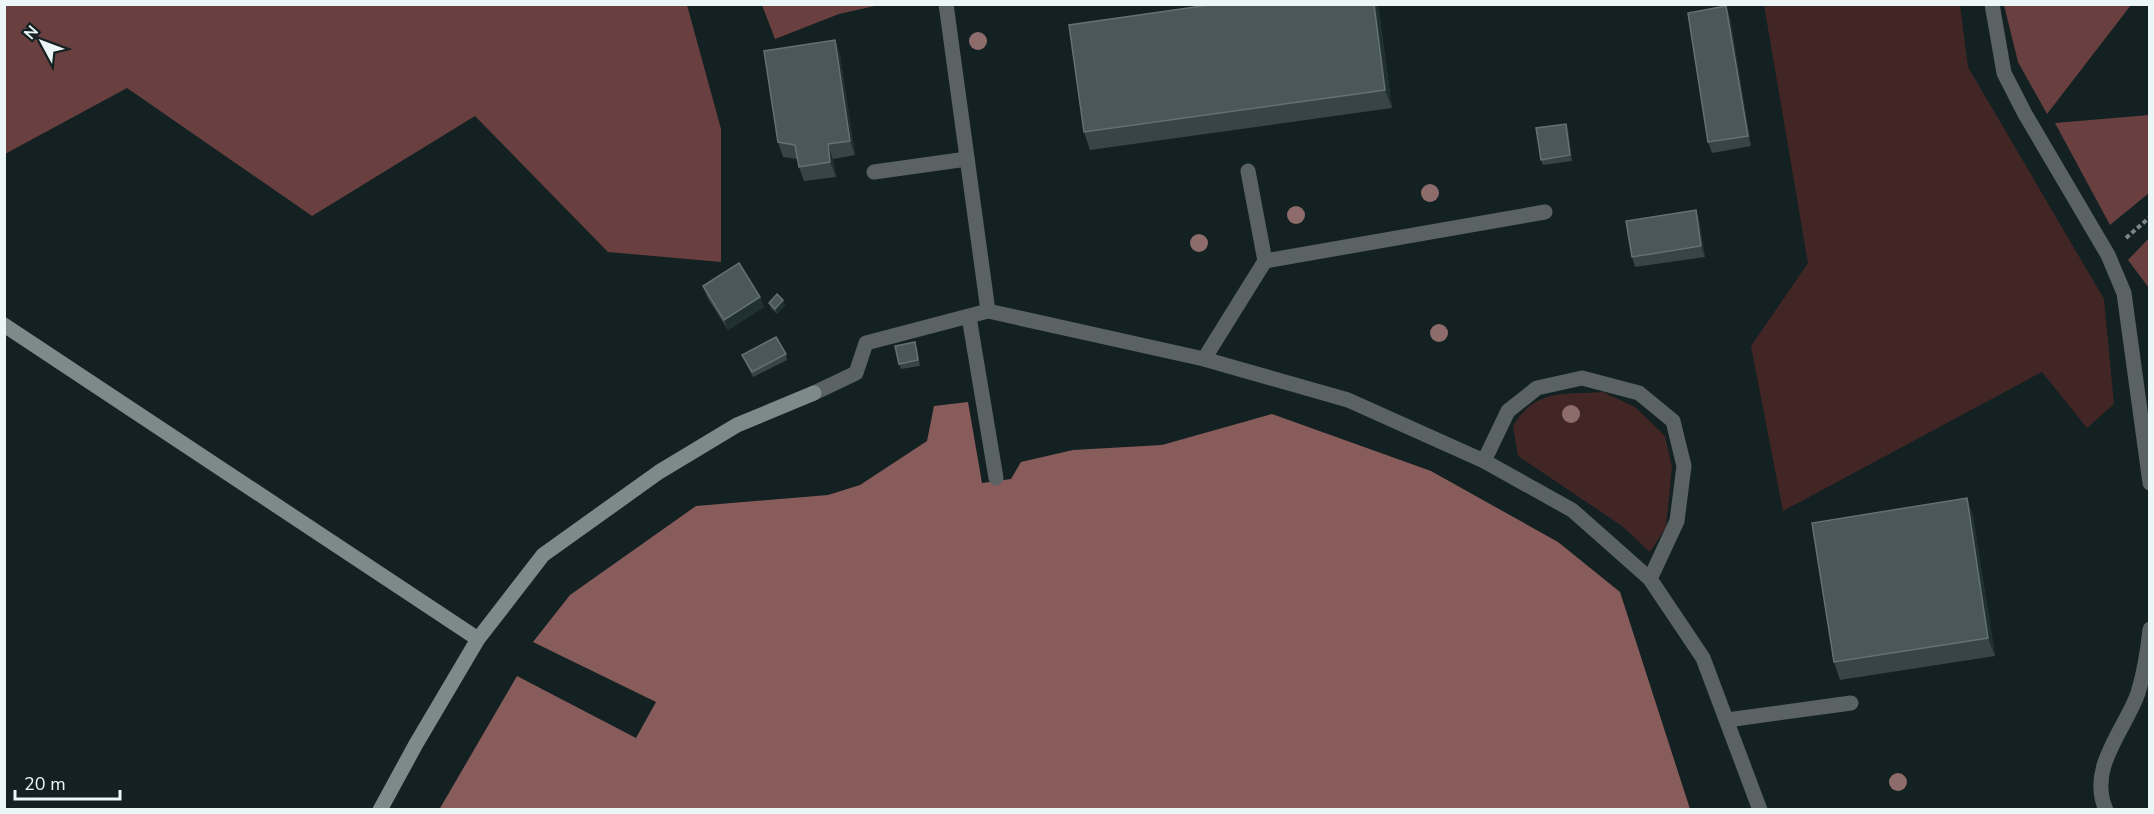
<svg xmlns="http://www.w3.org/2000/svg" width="2154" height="814" font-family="'Nunito Sans',sans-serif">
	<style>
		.green { fill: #412625 }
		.forest { fill: #69403f }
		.water { fill: #885c5b }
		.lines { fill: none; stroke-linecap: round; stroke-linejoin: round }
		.path { stroke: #7b8788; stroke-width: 4; stroke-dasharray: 4.5 3; stroke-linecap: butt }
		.lane { stroke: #5b6263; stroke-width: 15 }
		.street { stroke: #5b6263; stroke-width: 15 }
		.secondary { stroke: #7e898a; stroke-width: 15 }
		.tree { fill: #8e6c6b }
		.wall { fill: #374546 }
		.shaded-wall { fill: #202f30 }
		.building { fill: #4a5859; stroke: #647172; stroke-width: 1.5 }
	</style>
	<rect width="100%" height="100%" fill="#132122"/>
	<path class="green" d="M 1764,5 L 1960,5 L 1968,67 L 2104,299 L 2114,404 L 2087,428 L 2042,372 L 1783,511 L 1751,346 L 1808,263 Z
		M 1603,392 L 1635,407 L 1665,436 L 1672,467 L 1666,527 L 1650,552 L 1622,526 L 1518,456 L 1513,426 C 1536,388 1563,395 1603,392 Z"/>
	<path class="forest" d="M 5,4 L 687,5 L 721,129 L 721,262 L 608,252 L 475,116 L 312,216 L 127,88 L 5,154 Z
		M 762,5 L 879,5 L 839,14 L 775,39 Z
		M 2004,5 L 2004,4 L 2131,5 L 2047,114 L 2018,62 Z
		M 2149,115 L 2149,193 L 2110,225 L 2055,123 Z
		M 2149,238 L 2149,288 L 2128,260 Z"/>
	<path class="water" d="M 968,402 L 982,483 L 1011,479 L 1021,462 L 1073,450 L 1162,445 L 1272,414 L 1431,471 L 1558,542 L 1620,592 L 1690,809 L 439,810 L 517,676 L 636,738 L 656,702 L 533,642 L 570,595 L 696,506 L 828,495 L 860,485 L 927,441 L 934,406 Z"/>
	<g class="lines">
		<path class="path" d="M 2126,238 L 2150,217"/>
		<path class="lane" d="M 1248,171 L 1265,261
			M 874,172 L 967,159
			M 969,317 L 996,478
			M 1204,359 L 1265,261 L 1545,212
			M 1484,461 L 1508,411 L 1537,388 L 1582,378 L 1639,393 L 1673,421 L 1684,466 L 1677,521 L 1650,579
			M 1727,720 L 1851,703"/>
		<path class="street" d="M 946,4 L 988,311
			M 1992,4 L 2004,73 L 2025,114 L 2108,255 L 2124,293 L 2150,483
			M 814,393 L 856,373 L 866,343 L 988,311 L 1204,359 L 1348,400 L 1484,461 L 1572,510 L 1650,579 L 1703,658 L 1760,810
			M 2106,810 C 2087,768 2125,730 2138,693 C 2144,673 2148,649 2150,629"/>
		<path class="secondary" d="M 4,325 L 478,639
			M 380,810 L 416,744 L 478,639 L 543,555 L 659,472 L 737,425 L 814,393"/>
	</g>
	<g class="tree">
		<circle cx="978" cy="41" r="9"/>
		<circle cx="1430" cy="193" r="9"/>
		<circle cx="1296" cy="215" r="9"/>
		<circle cx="1199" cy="243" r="9"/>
		<circle cx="1439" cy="333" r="9"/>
		<circle cx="1571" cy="414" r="9"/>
		<circle cx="1898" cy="782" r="9"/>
	</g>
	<path class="wall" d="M 1216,4 L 1378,4 L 1392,108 L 1090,150 L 1084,132 Z
		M 1730,17 L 1751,146 L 1712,153 L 1708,142 Z
		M 835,40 L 840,55 L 855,155 L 833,159 L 836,177 L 804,181 L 799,167 L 797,159 L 783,157 L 778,142 Z
		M 1566,124 L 1568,129 L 1572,161 L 1543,165 L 1541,160 Z
		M 1696,210 L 1699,220 L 1705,257 L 1635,267 L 1632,257 Z
		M 703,286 L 760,297 L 764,307 L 728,330 L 707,297 Z
		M 783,300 L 785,305 L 777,314 L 771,308 L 769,303 Z
		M 917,347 L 920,366 L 901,369 L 899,364 Z
		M 786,354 L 787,360 L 753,377 L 742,355 Z
		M 1967,498 L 1973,516 L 1995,656 L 1840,680 L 1834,662 Z"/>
	<path class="shaded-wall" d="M 1374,4 L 1378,4 L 1392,108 L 1385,90 Z
		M 1726,6 L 1730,17 L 1751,146 L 1748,136 Z
		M 835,40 L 840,55 L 855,155 L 850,141 Z
		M 1566,124 L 1568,129 L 1572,161 L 1570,155 Z
		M 828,144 L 833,159 L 836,177 L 830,162 Z
		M 1696,210 L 1699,220 L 1705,257 L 1701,246 Z
		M 760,297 L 764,307 L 728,330 L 724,320 Z
		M 783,300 L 785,305 L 777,314 L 775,309 Z
		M 1967,498 L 1973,516 L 1995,656 L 1988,638 Z"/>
	<path class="building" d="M 1216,4 L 1374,4 L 1385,90 L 1084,132 L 1069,25 Z
		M 1726,6 L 1748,136 L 1708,142 L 1688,13 Z
		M 835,40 L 850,141 L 828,144 L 830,162 L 799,167 L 795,145 L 778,142 L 764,51 Z
		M 1566,124 L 1570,155 L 1541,160 L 1536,128 Z
		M 1696,210 L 1701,246 L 1632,257 L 1626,221 Z
		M 739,263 L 760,297 L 724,320 L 703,286 Z
		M 777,294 L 783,300 L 775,309 L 769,303 Z
		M 776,337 L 786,354 L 752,372 L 742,355 Z
		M 915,342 L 918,360 L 899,364 L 895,346 Z
		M 1967,498 L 1988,638 L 1834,662 L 1812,523 Z"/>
	<rect width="2154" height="814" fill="none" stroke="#edf6f7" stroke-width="12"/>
	<g transform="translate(42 42) rotate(311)" stroke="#132122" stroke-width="4.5" paint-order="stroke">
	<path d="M0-4.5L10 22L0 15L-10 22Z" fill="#edf6f7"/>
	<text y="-9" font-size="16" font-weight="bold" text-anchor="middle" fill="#edf6f7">N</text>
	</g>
	<path d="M15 790v9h105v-9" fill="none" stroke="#edf6f7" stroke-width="3"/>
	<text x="24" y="790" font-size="18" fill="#edf6f7" stroke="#132122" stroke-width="4.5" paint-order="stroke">20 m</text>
</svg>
